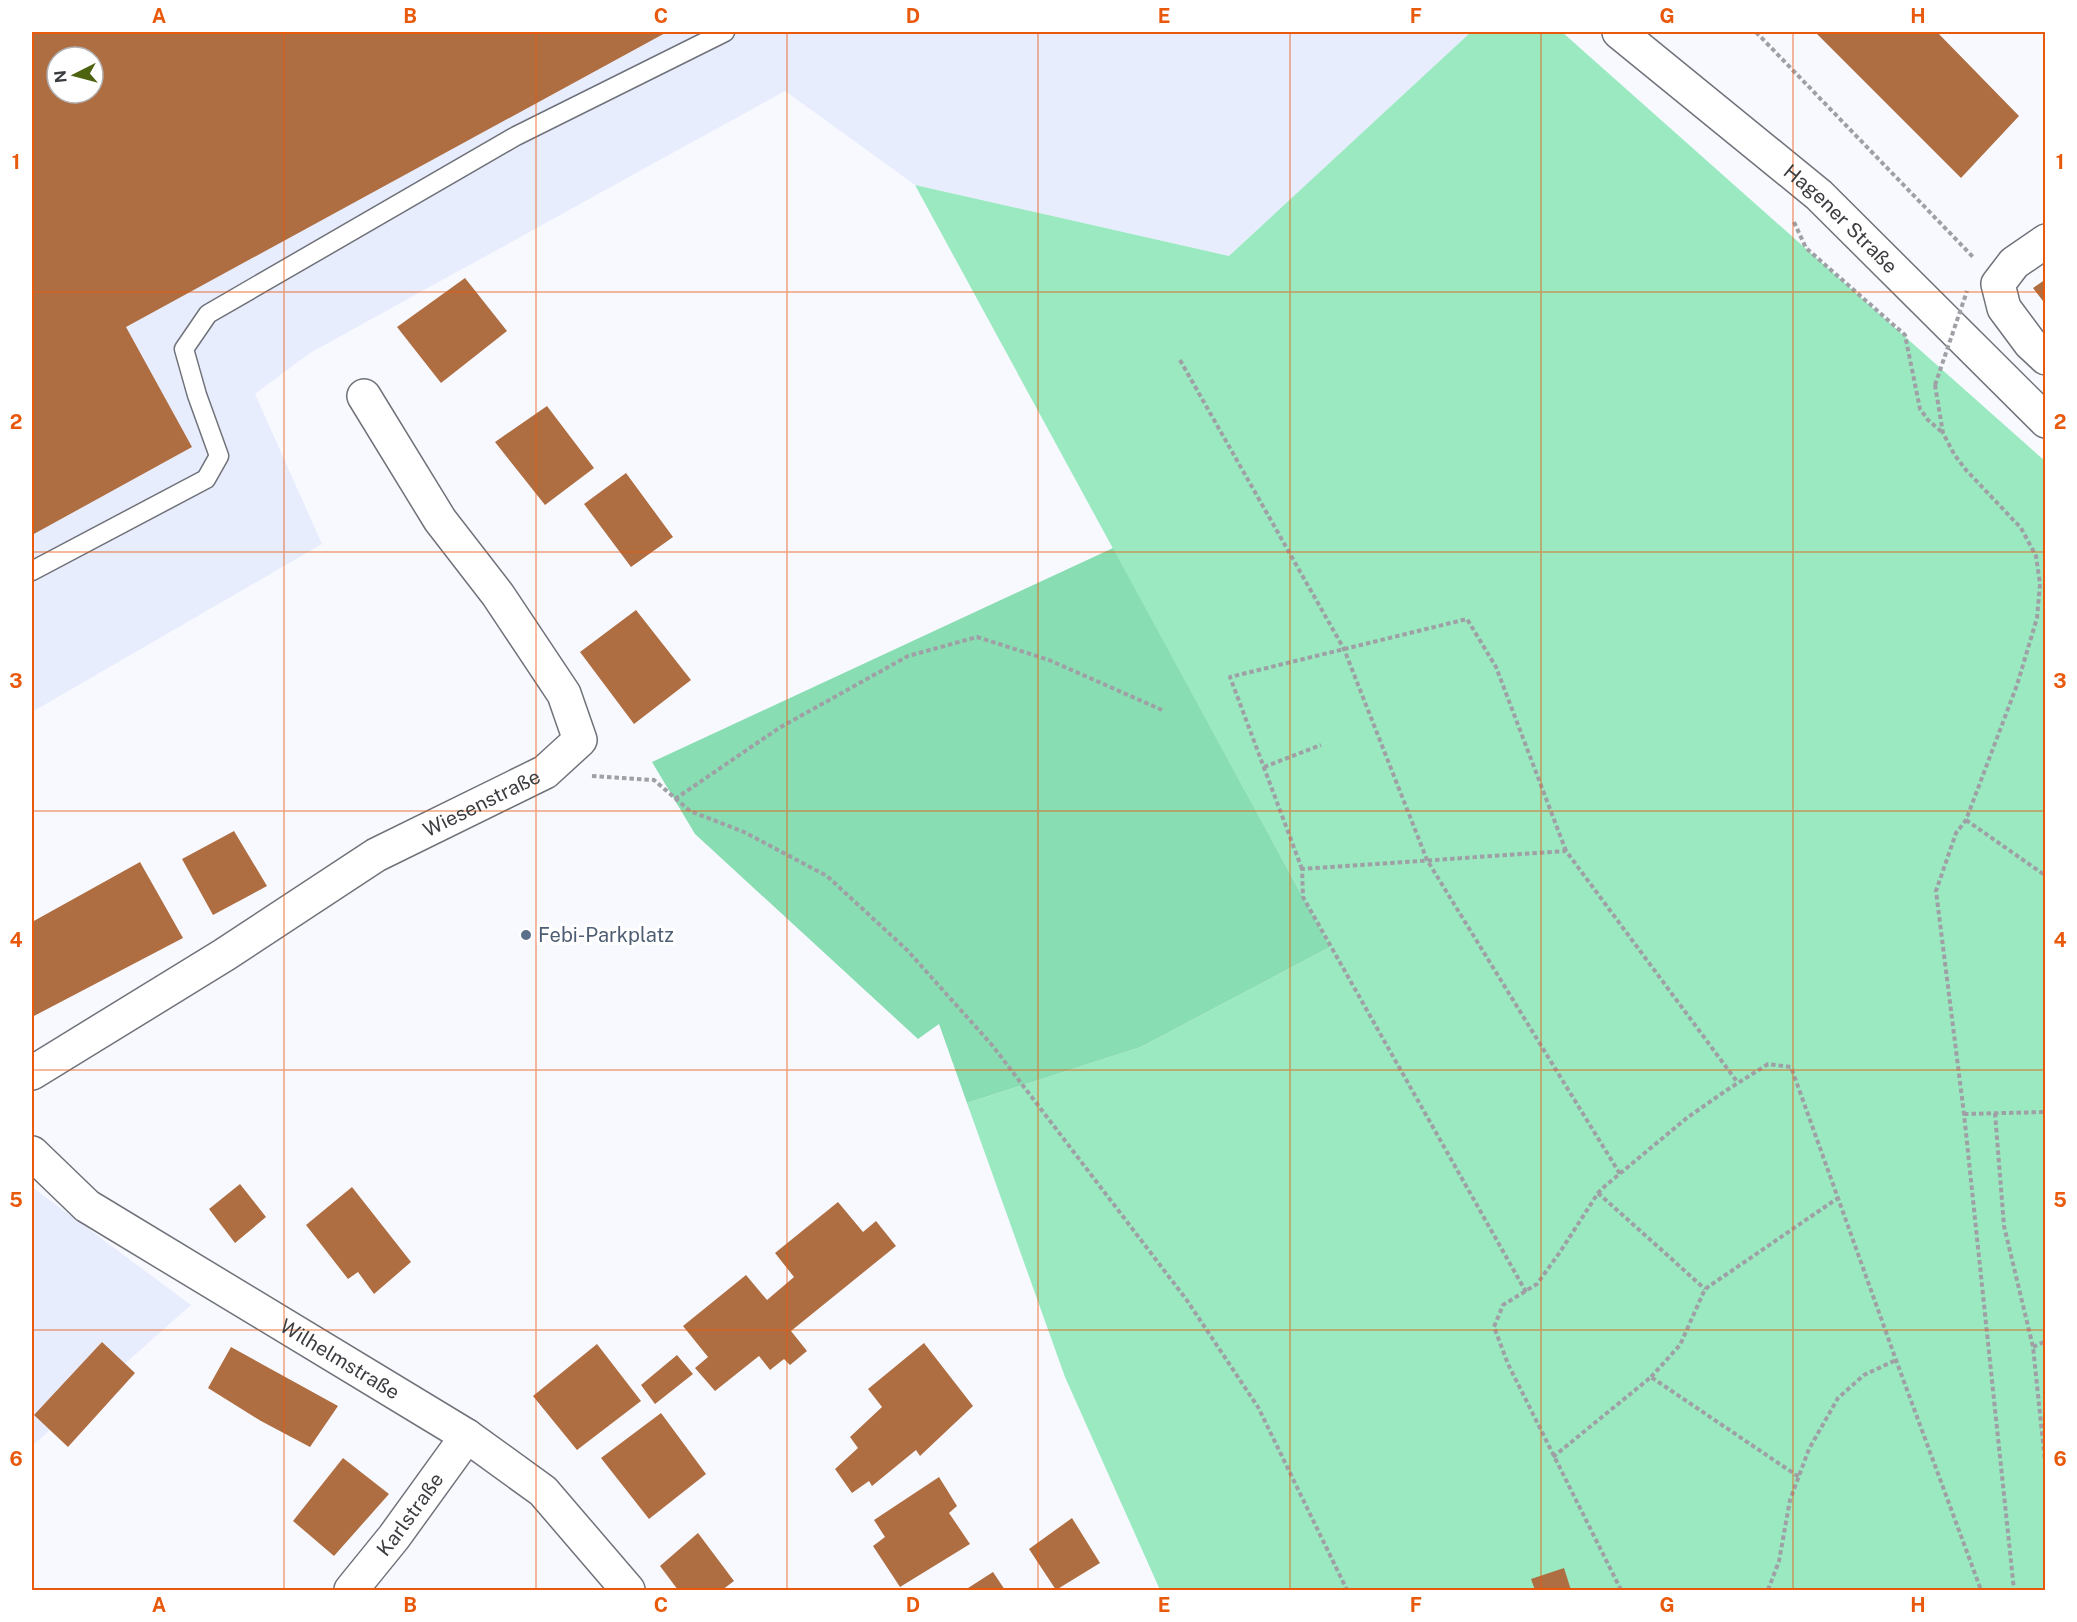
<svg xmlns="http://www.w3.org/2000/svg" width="2077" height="1622" font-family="'Public Sans',sans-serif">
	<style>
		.built { fill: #e8edfd; fill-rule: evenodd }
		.green { fill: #9ae9c1 }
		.forest { fill: #89ddb3 }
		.building { fill: #af6e41; fill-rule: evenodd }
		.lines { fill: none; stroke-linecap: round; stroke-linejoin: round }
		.service-casing { stroke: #70727a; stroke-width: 21 }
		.minor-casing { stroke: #70727a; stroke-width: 36 }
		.tertiary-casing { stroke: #70727a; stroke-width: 36 }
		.secondary-casing { stroke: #70727a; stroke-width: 36 }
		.path { stroke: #9fa0a5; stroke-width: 4; stroke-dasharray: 4.5 3; stroke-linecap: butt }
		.service { stroke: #fff; stroke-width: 18 }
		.minor { stroke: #fff; stroke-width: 33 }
		.tertiary { stroke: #fff; stroke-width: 33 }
		.secondary { stroke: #fff; stroke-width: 33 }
		.path-bridge { stroke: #9fa0a5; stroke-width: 4; stroke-dasharray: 4.5 3; stroke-linecap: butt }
		.grid { fill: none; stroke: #e8590c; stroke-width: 1.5; stroke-opacity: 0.55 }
		.service-dot { fill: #5c6f8a; stroke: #fff; stroke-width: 2 }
		.labels { text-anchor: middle; stroke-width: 6; stroke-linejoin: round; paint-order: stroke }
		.street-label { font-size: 20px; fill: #3c3d40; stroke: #fff }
		.service-label { font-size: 20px; fill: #4e5e75; stroke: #fff; text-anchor: start }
		.neatline { fill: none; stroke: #e8590c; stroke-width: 2 }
		.grid-label { font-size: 20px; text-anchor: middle; font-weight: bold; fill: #e8590c }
	</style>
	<rect width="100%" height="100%" fill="#f8f9ff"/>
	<path class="built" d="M 32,32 L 1471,32 L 1229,256 L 915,185 L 785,91 L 310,353 L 255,394 L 322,544 L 32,712 ZM 57,57 L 93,57 L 93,93 L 57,93 Z
		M 32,1187 L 191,1305 L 32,1446 Z"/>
	<path class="green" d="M 1471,32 L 1562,32 L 2045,461 L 2045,1590 L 1160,1590 L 1065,1377 L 967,1103 L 1141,1047 L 1330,947 L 915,185 L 1229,256 Z"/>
	<path class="forest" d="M 1113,548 L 1330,947 L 1141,1047 L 967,1103 L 939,1024 L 918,1039 L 695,834 L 652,762 Z"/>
	<path class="building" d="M 32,32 L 667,32 L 126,327 L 192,447 L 32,535 ZM 57,57 L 93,57 L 93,93 L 57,93 Z
		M 1817,32 L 1937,32 L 2019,116 L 1961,178 L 1816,33 Z
		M 465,278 L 507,331 L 441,383 L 397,327 Z
		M 2046,279 L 2046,305 L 2033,288 Z
		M 547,406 L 594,468 L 545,505 L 495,442 Z
		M 626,473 L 673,537 L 631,567 L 584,504 Z
		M 636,610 L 691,680 L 634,724 L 580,652 Z
		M 234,831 L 267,886 L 213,915 L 182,859 Z
		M 140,862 L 183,938 L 32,1017 L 32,922 Z
		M 240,1184 L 266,1217 L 235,1243 L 209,1209 Z
		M 352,1187 L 411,1262 L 374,1294 L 358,1272 L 348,1279 L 306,1225 Z
		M 838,1202 L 863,1232 L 876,1221 L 896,1246 L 791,1331 L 807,1351 L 790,1365 L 784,1359 L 770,1370 L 759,1356 L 715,1391 L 695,1368 L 708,1357 L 683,1326 L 746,1275 L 767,1300 L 794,1277 L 775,1253 Z
		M 102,1342 L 135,1373 L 68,1447 L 34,1415 Z
		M 924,1343 L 973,1406 L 920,1456 L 916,1450 L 872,1486 L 869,1481 L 852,1493 L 835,1469 L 858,1448 L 850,1437 L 882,1407 L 868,1389 Z
		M 597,1344 L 641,1401 L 577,1450 L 533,1396 Z
		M 231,1347 L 338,1406 L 310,1447 L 261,1421 L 208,1388 Z
		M 677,1355 L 693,1374 L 655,1404 L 641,1385 Z
		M 661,1413 L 706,1474 L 649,1519 L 601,1458 Z
		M 343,1458 L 389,1494 L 334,1556 L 293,1521 Z
		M 939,1477 L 957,1506 L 949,1513 L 970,1544 L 900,1587 L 873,1546 L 885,1537 L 874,1520 Z
		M 1072,1518 L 1100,1563 L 1056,1590 L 1029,1549 Z
		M 698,1533 L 734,1581 L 722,1590 L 678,1590 L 660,1566 Z
		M 1564,1568 L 1571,1590 L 1535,1590 L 1531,1579 Z
		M 993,1572 L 1005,1590 L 965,1590 Z"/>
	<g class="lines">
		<defs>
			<path id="service" d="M 32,571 L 206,479 L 219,456 L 197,395 L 184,349 L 208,314 L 516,136 L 725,32"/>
			<g id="minor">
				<path d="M 2046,241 L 2014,263 L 1998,284 L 2004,308 L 2030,343 L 2046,358"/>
				<path id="s1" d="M 32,1073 L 224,955 L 376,855 L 545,772 L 580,740 L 564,694 L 498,595 L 440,520 L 364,396"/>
				<path id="s2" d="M 351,1590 L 394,1537 L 467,1436"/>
			</g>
			<g id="tertiary">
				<path id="s3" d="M 32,1153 L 87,1206 L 467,1436 L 543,1491 L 628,1590"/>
			</g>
			<g id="secondary">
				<path id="s4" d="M 1619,32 L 1819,195 L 2046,421"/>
			</g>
		</defs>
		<use href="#service" class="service-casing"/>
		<use href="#minor" class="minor-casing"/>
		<use href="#tertiary" class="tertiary-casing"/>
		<use href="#secondary" class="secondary-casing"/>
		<path class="path" d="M 1756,32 L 1974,258
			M 1794,222 L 1806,248 L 1905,335 L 1920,409 L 1928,420 L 1942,432
			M 1180,360 L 1344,649 L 1427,860 L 1620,1174
			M 1935,385 L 1943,433 L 1954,454 L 1966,470 L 2021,528 L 2036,556 L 2040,584 L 2037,618 L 2017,685 L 1966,820 L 1956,833 L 1936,891 L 1964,1114 L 2014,1590
			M 1264,767 L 1321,745
			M 592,776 L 654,780 L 690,811 L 744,832 L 827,876 L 907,950 L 992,1045 L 1186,1299 L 1258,1407 L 1347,1590
			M 675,799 L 779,728 L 908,656 L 977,637 L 1049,660 L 1162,710
			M 1966,820 L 2046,876
			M 1302,869 L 1230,677 L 1467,619 L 1496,667 L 1566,851
			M 1995,1113 L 2004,1226 L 2033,1347 L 2046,1471
			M 1964,1114 L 2046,1112
			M 1598,1193 L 1705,1289
			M 1526,1292 L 1303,897 L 1302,869 L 1566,851 L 1738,1083
			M 2033,1347 L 2046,1341
			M 1651,1377 L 1680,1345 L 1705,1289 L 1838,1198
			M 1553,1457 L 1651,1377 L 1799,1477
			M 1621,1590 L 1508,1364 L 1494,1327 L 1503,1305 L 1537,1284 L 1560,1252 L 1598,1193 L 1605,1186 L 1688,1117 L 1727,1090 L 1768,1064 L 1791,1067 L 1896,1360 L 1981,1590
			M 1768,1590 L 1779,1561 L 1790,1500 L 1809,1449 L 1838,1398 L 1864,1375 L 1896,1360"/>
		<use href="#service" class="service"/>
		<use href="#minor" class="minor"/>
		<use href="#tertiary" class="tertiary"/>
		<use href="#secondary" class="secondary"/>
		<path class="path-bridge" d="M 1935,385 L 1967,291"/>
	</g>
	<path class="grid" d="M 284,32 L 284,1590M 536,32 L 536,1590M 787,32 L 787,1590M 1038,32 L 1038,1590M 1290,32 L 1290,1590M 1541,32 L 1541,1590M 1793,32 L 1793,1590M 32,292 L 2046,292M 32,552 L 2046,552M 32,811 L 2046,811M 32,1070 L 2046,1070M 32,1330 L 2046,1330"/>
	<circle class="service-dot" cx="526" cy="935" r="6"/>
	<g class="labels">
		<g class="street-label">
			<text dy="7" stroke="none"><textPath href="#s4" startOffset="290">Hagener Straße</textPath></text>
			<text dy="7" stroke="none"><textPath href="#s1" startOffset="525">Wiesenstraße</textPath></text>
			<text dy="7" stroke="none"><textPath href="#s3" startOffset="372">Wilhelmstraße</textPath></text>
			<text dy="7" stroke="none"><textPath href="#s2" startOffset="96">Karlstraße</textPath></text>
		</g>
		<g class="service-label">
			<text x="538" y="942">Febi-Parkplatz</text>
		</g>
	</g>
	<rect width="2077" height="1622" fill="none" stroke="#ffffff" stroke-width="66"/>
	<g transform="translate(75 75) rotate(264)"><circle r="28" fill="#ffffff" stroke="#b1b1b3" stroke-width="1.5"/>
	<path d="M0-4.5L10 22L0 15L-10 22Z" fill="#4d630f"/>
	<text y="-9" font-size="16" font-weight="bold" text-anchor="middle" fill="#3c3d40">N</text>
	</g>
	<rect x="33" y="33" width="2011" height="1556" class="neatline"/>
	<g class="grid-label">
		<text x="159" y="23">A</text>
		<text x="410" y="23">B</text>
		<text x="661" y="23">C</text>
		<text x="913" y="23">D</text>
		<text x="1164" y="23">E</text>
		<text x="1416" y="23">F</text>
		<text x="1667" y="23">G</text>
		<text x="1918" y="23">H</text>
		<text x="16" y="169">1</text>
		<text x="2060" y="169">1</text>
		<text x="16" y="429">2</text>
		<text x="2060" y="429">2</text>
		<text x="16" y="688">3</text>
		<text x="2060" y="688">3</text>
		<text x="16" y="947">4</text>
		<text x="2060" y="947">4</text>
		<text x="16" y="1207">5</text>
		<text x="2060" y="1207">5</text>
		<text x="16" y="1466">6</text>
		<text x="2060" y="1466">6</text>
		<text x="159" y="1612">A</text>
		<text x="410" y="1612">B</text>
		<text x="661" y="1612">C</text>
		<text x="913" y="1612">D</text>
		<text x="1164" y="1612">E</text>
		<text x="1416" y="1612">F</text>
		<text x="1667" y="1612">G</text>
		<text x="1918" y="1612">H</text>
	</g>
</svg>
